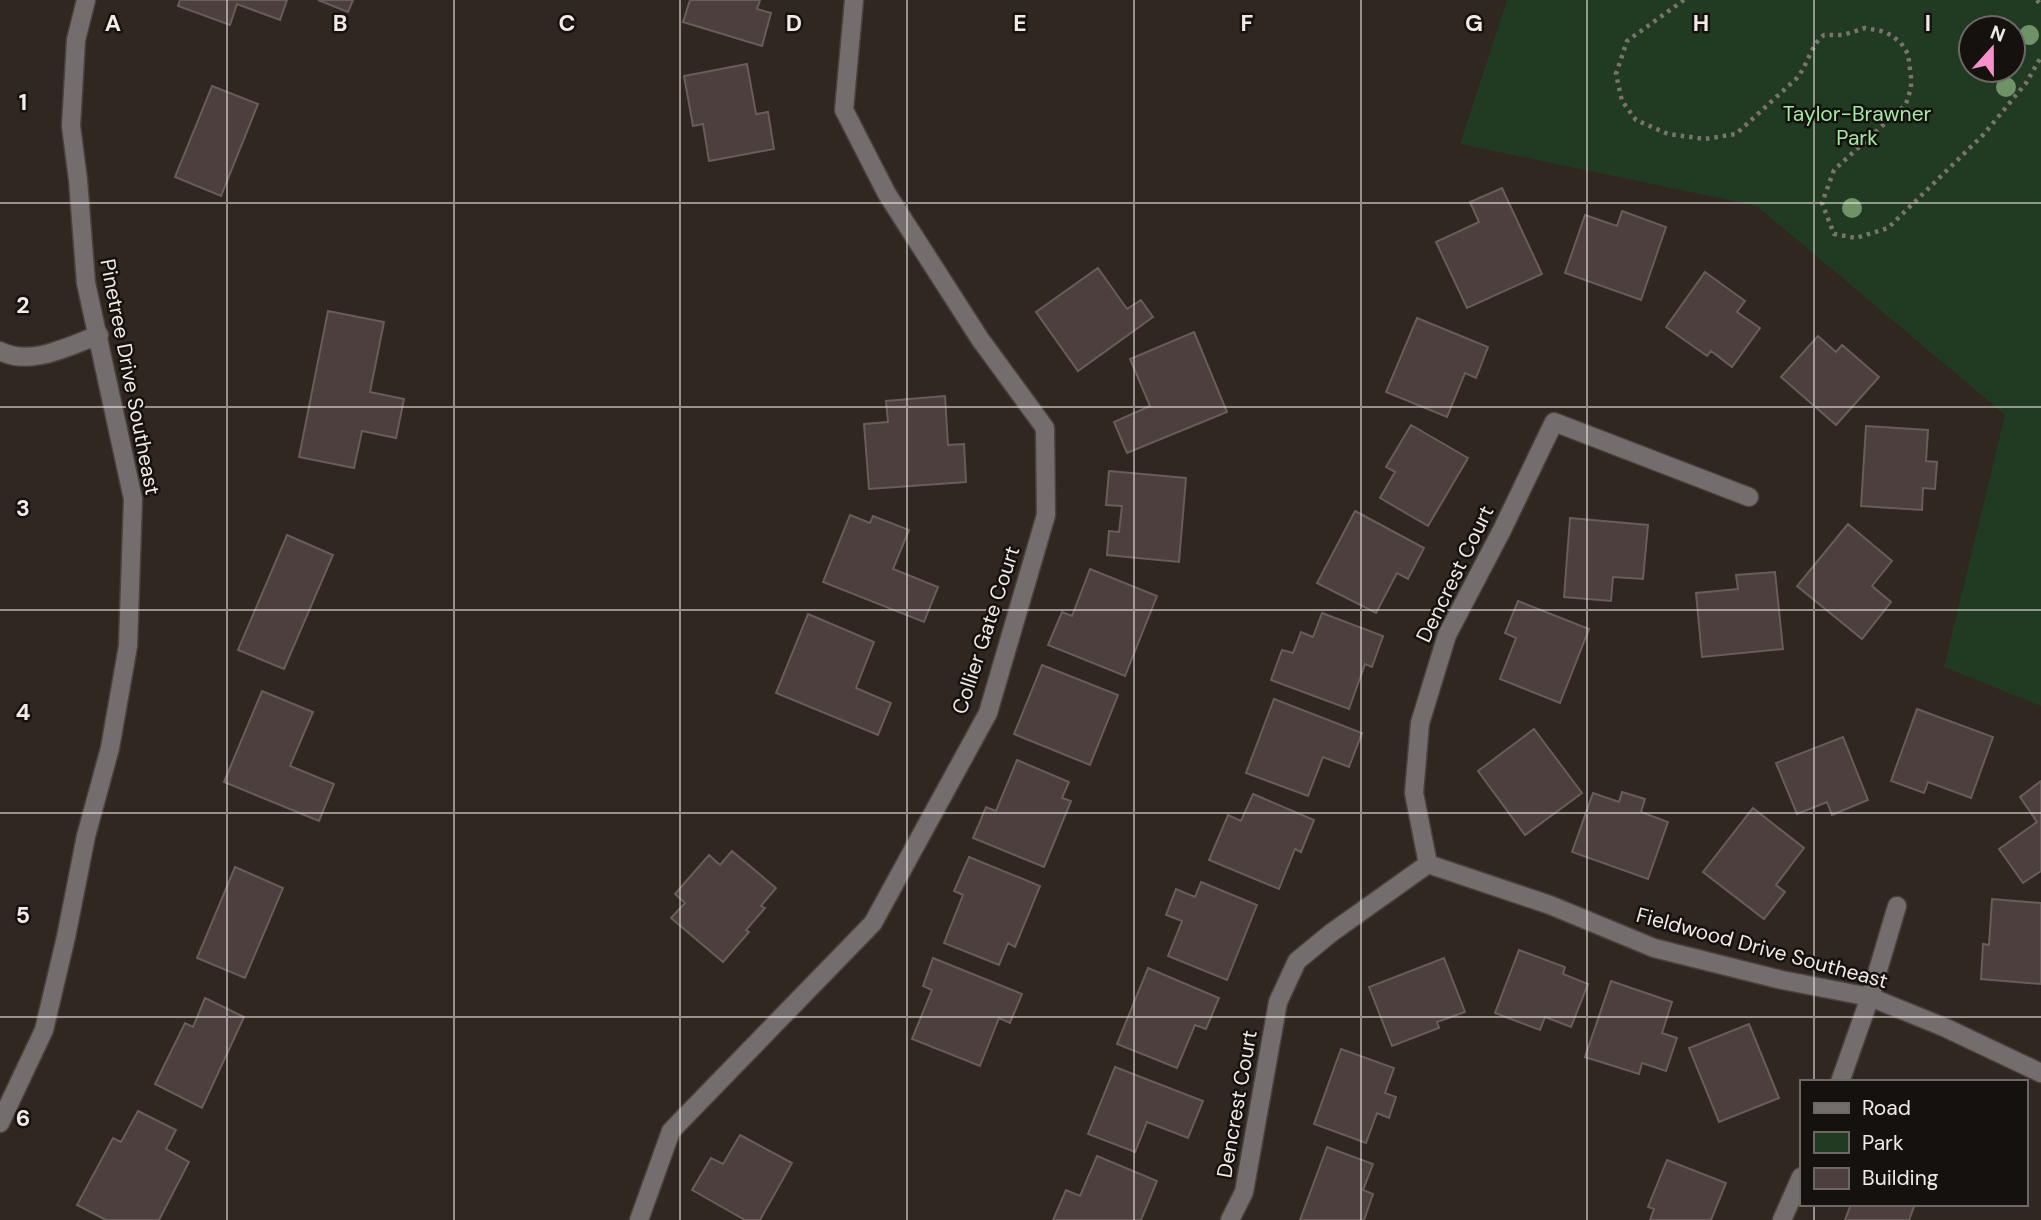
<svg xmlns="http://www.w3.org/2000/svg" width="2041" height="1220" font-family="'DM Sans',sans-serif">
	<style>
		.green { fill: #203b21; fill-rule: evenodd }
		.building { fill: #4c3f3e; stroke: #695c5b; stroke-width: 2 }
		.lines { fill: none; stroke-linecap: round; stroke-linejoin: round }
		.minor-casing { stroke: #4b423d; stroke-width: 21 }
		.path { stroke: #7b736e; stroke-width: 4.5; stroke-dasharray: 3.5 5; stroke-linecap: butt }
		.minor { stroke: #736d6e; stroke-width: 18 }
		.tree { fill: #6f9269 }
		.grid { fill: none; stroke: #f1eae7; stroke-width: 2; stroke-opacity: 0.55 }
		.labels { text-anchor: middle; stroke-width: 5; stroke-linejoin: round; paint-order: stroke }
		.park-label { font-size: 21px; fill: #a2e9a4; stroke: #15110e }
		.street-label { font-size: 21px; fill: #f1eae7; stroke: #15110e }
		.grid-label { font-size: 23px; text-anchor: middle; font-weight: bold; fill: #f1eae7; stroke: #15110e; stroke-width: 5; stroke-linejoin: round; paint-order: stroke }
	</style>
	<rect width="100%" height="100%" fill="#302721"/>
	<path class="green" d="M 1507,0 L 2041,0 L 2041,706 L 1944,667 L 2005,415 L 1757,206 L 1460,144 ZM 1971,28 L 2013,28 L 2013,70 L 1971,70 Z"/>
	<path class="building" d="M 180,0 L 287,0 L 280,20 L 237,4 L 230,25 L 178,6 Z
		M 318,0 L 353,0 L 348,12 Z
		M 690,0 L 760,0 L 757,9 L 771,13 L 762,46 L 683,22 Z
		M 747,64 L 756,114 L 768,112 L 774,149 L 709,161 L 703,124 L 693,126 L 684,76 Z
		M 212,86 L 258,104 L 221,196 L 175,177 Z
		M 1502,188 L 1542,274 L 1467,308 L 1436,242 L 1479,222 L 1470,202 Z
		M 1622,211 L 1666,227 L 1641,300 L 1565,273 L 1585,215 L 1617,226 Z
		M 1098,268 L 1127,309 L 1141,300 L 1153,317 L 1078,371 L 1036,312 Z
		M 1705,272 L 1745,301 L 1737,312 L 1760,328 L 1732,367 L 1711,351 L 1707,356 L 1666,327 Z
		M 328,311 L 384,322 L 370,392 L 404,399 L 396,438 L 362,431 L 354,468 L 299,457 Z
		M 1417,318 L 1488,347 L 1476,378 L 1465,373 L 1447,417 L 1386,392 Z
		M 1194,332 L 1227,412 L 1127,453 L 1114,422 L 1150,406 L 1130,359 Z
		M 1818,336 L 1836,352 L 1842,345 L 1879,377 L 1836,425 L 1781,377 Z
		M 945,396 L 948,445 L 964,444 L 966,482 L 869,489 L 864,424 L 888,422 L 886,401 Z
		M 1411,425 L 1468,458 L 1428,526 L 1380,498 L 1395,472 L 1386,467 Z
		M 1866,426 L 1928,430 L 1926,461 L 1937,462 L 1935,489 L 1923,488 L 1922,510 L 1861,506 Z
		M 1109,471 L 1186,478 L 1179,562 L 1107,555 L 1109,531 L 1119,532 L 1122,506 L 1106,505 Z
		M 1355,511 L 1424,548 L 1408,579 L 1397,573 L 1376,613 L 1317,583 Z
		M 850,515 L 870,523 L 873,516 L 909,530 L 893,569 L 938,587 L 924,622 L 823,582 Z
		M 1570,518 L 1648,525 L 1643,579 L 1613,577 L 1611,601 L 1564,597 Z
		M 1848,524 L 1892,561 L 1872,586 L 1891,602 L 1862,639 L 1797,586 Z
		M 287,535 L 333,555 L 284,669 L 238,650 Z
		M 1090,569 L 1157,596 L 1125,676 L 1048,645 L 1062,612 L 1072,616 Z
		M 1775,572 L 1783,649 L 1702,657 L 1696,593 L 1738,589 L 1736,575 Z
		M 1518,601 L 1589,629 L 1560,703 L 1500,679 L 1516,638 L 1505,633 Z
		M 1322,613 L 1383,636 L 1372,667 L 1365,664 L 1349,709 L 1271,680 L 1282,650 L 1293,653 L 1301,632 L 1313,637 Z
		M 808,614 L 874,642 L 856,688 L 891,703 L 878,735 L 776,693 Z
		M 1042,665 L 1118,695 L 1090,765 L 1014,734 Z
		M 262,691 L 313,712 L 290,766 L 334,784 L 319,821 L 224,782 Z
		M 1274,699 L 1362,733 L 1349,767 L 1323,757 L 1308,796 L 1246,773 Z
		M 1917,709 L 1993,737 L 1971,798 L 1928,782 L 1924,793 L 1891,781 Z
		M 1534,729 L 1582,793 L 1525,835 L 1478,771 Z
		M 1843,737 L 1868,800 L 1832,815 L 1827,802 L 1797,814 L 1776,763 Z
		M 1017,760 L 1069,782 L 1062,798 L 1071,801 L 1044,867 L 973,838 L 986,807 L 996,811 Z
		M 2041,781 L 2041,871 L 2023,883 L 1999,849 L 2037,822 L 2020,797 Z
		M 1622,792 L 1645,799 L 1641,812 L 1668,822 L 1648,879 L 1572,852 L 1593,793 L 1619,802 Z
		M 1253,794 L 1314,820 L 1301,852 L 1295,849 L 1279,889 L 1209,860 L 1228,815 L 1241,821 Z
		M 1753,808 L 1804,848 L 1776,885 L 1785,892 L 1764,919 L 1703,872 Z
		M 732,851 L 776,888 L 761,906 L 765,908 L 746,930 L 749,932 L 723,962 L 671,918 L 685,903 L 675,894 L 709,855 L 720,865 Z
		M 969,857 L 1040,886 L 1015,947 L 1008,943 L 999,965 L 944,943 L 963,895 L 954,891 Z
		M 235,867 L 283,888 L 245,978 L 197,958 Z
		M 1201,882 L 1257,905 L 1227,980 L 1168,956 L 1182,921 L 1166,915 L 1176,889 L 1195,897 Z
		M 1992,899 L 2041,903 L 2041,984 L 1981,979 L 1983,944 L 1989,945 Z
		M 1519,950 L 1565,967 L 1563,974 L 1588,984 L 1571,1027 L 1545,1017 L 1540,1030 L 1495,1013 Z
		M 933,958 L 1022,994 L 1010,1023 L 999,1018 L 980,1066 L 912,1039 L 932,990 L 923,986 Z
		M 1444,958 L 1465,1012 L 1437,1022 L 1439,1028 L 1392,1046 L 1369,987 Z
		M 1148,968 L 1219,998 L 1206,1029 L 1195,1025 L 1177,1068 L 1117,1044 Z
		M 1611,981 L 1672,1002 L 1662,1033 L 1677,1038 L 1666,1071 L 1642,1063 L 1639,1074 L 1585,1057 Z
		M 205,998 L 244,1017 L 202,1108 L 155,1084 L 185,1023 L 193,1027 Z
		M 1749,1024 L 1779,1098 L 1719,1122 L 1689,1048 Z
		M 1341,1049 L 1394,1068 L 1385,1093 L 1396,1097 L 1389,1118 L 1377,1113 L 1366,1143 L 1314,1124 Z
		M 1115,1067 L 1203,1101 L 1188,1138 L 1147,1122 L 1135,1152 L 1088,1134 Z
		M 138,1111 L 176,1130 L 166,1149 L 189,1162 L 159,1220 L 106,1220 L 77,1205 L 113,1138 L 121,1142 Z
		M 740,1135 L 792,1163 L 760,1220 L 745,1220 L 692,1190 L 711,1158 L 723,1164 Z
		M 1327,1147 L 1373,1164 L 1363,1190 L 1373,1194 L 1364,1220 L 1300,1220 Z
		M 1097,1156 L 1157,1181 L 1141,1220 L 1053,1220 L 1066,1190 L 1080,1196 Z
		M 1667,1160 L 1726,1183 L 1711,1220 L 1650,1220 L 1654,1209 L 1648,1207 Z
		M 1851,1204 L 1915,1204 L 1909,1220 L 1845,1220 Z"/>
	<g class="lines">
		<defs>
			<path id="minor" d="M 0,351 C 31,367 68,346 99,335
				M 1428,864 L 1550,905 L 1654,948 L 1782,980 L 1870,997 L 1946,1028 L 2041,1073
				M 1840,1082 L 1870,997 L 1897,906
				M 0,1123 L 44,1030 L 66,937 L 86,836 L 110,748 L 128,646 L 133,499 L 86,283 L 78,180 L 71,126 L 76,40 L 86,0
				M 639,1220 L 671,1131 L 873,923 L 988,713 L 1046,515 L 1045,428 L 980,339 L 887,194 L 844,110 L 854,0
				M 1230,1220 L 1244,1192 L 1278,1002 L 1297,961 L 1331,933 L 1428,864 L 1414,793 L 1420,723 L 1447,635 L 1502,530 L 1554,422 L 1749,497
				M 1782,1220 L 1801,1177"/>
		</defs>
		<use href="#minor" class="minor-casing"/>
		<path class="path" d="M 1684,0 L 1627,41 L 1616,74 L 1622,101 L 1636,120 L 1668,134 L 1705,139 L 1736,134 L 1797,78 C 1807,66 1812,43 1824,35 L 1843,35 L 1865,28 L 1881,31 L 1891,35 L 1901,43 L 1908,54 L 1911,77 L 1911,88 L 1906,104 L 1834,170 L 1822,203 L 1834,234 L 1856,238 L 1888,228 L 1984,134 L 2026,83 L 2041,57
			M 2037,0 L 2041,5"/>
		<use href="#minor" class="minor"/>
	</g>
	<g class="tree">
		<circle cx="2029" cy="35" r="10"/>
		<circle cx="2006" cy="87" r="10"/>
		<circle cx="1852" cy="208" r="10"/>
	</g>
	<path class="grid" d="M 227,0 L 227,1220M 454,0 L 454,1220M 680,0 L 680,1220M 907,0 L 907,1220M 1134,0 L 1134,1220M 1361,0 L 1361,1220M 1587,0 L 1587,1220M 1814,0 L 1814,1082M 0,203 L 2041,203M 0,407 L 2041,407M 0,610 L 2041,610M 0,813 L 2041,813M 0,1017 L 2041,1017M 1814,1204 L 1814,1220"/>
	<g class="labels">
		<g class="park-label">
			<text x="1857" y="121">Taylor-Brawner<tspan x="1857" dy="24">Park</tspan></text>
		</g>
		<g class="street-label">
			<text transform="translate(130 377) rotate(79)" y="7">Pinetree Drive Southeast</text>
			<text transform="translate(1455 574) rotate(-64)" y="7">Dencrest Court</text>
			<text transform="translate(986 630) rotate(-72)" y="7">Collier Gate Court</text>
			<text transform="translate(1762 948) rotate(15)" y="7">Fieldwood Drive Southeast</text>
			<text transform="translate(1237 1104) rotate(-80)" y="7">Dencrest Court</text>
		</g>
	</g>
	<g class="grid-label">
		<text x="113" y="31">A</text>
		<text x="340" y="31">B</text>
		<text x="567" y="31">C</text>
		<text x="794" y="31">D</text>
		<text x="1020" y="31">E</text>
		<text x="1247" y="31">F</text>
		<text x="1474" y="31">G</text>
		<text x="1701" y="31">H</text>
		<text x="1928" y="31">I</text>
		<text x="23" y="110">1</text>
		<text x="23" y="313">2</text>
		<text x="23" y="516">3</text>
		<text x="23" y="720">4</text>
		<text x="23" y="923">5</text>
		<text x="23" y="1126">6</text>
	</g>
	<rect x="1800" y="1080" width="228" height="126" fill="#15110e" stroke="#6d6865" stroke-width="2"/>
	<rect x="1814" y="1103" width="35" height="10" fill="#736d6e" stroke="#6d6865" stroke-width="2"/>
	<text x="1862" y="1115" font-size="21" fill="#f1eae7">Road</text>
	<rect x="1814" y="1132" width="35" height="21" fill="#203b21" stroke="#6d6865" stroke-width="2"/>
	<text x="1862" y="1150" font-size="21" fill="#f1eae7">Park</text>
	<rect x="1814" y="1168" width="35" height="21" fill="#4c3f3e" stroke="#6d6865" stroke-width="2"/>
	<text x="1862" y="1185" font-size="21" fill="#f1eae7">Building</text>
	<g transform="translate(1992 49) rotate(21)"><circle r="33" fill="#15110e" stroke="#6d6865" stroke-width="2"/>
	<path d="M0-5L12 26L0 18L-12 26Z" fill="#f890cb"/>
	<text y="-10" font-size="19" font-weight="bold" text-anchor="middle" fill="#f1eae7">N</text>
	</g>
</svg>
